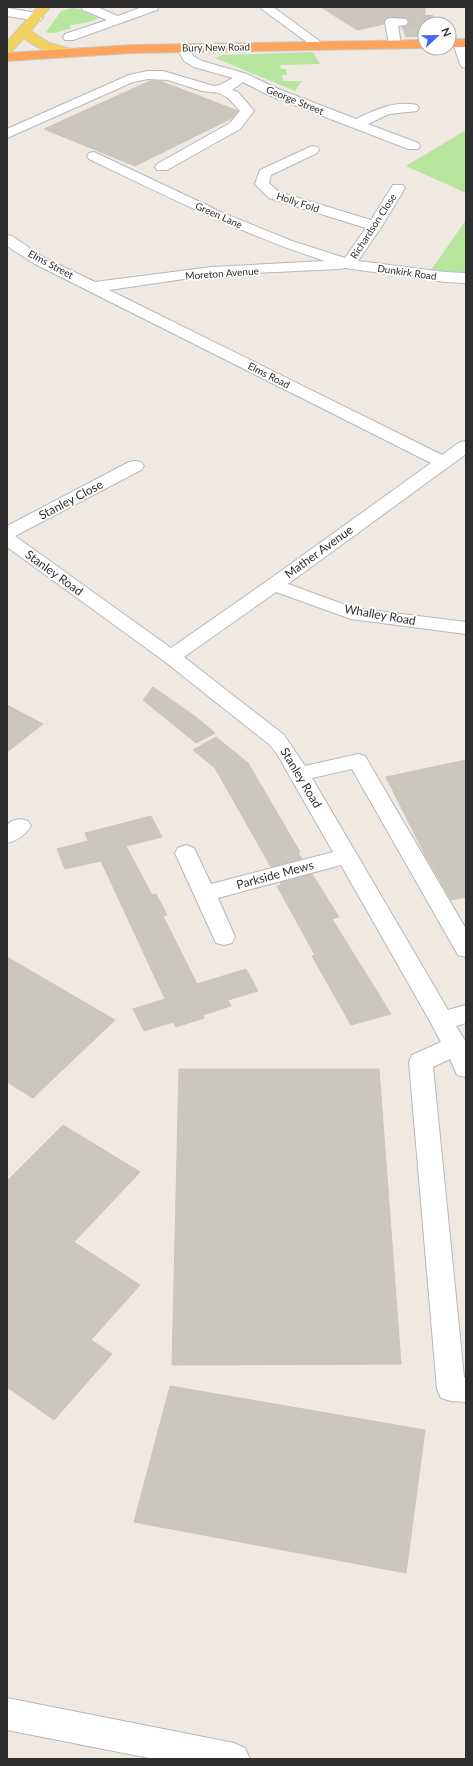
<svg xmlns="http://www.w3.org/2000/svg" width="473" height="1766" font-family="Lato,sans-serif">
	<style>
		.green { fill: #b6e59e }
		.building { fill: #cbc7bf; stroke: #cbc5ba }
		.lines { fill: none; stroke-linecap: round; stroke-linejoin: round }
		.minor-tunnel { stroke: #c8c4bd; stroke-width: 14; stroke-dasharray: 14 6; stroke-linecap: butt }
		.minor-casing { stroke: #b4b7c1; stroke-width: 2 }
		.major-casing { stroke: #c9c9c9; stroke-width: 2 }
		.highway-casing { stroke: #c9c9c9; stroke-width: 2 }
		.minor { fill: #fff; fill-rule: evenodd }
		.major { fill: #f2d163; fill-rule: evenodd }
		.highway { fill: #ffa35c; fill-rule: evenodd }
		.labels { text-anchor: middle; stroke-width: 3.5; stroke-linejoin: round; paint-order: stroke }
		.far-street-label { font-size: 10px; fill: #2e2e2e; stroke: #fff }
		.street-label { font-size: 12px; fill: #2e2e2e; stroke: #fff }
	</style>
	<rect width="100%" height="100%" fill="#efe9e1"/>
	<path class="green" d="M 72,8 L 79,9 L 98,18 C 89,24 79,23 69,26 L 71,28 C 64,30 53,35 46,32 L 61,11 Z
		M 313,52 L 320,64 L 280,65 L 281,69 L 286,69 L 287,75 L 282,75 L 283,81 L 302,81 L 295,91 L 215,58 L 223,55 Z
		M 466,130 L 466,193 L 406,166 Z
		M 466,220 L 466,272 L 431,270 Z"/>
	<path class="building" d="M 321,7 L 425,7 L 425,36 L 406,37 L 403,27 L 407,26 L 409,21 L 406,18 L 387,18 L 384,24 L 357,30 Z
		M 150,81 L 160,81 L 238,111 L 232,118 L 135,166 L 44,129 Z
		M 153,687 L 196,717 L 215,733 L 196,743 L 143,700 Z
		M 7,705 L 43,724 L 7,752 Z
		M 216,737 L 248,763 L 300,852 L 298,853 L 302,859 L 271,867 L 215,768 L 193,750 Z
		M 466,760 L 466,897 L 451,900 L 425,855 L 386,777 Z
		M 151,816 L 162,837 L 126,846 L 152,895 L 156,894 L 167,915 L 163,916 L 197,984 L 246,969 L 258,991 L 228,1000 L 231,1006 L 203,1015 L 204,1018 L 176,1027 L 173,1022 L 144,1031 L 133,1009 L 165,999 L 101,861 L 65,869 L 57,849 L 88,841 L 85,833 Z
		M 312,874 L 339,917 L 332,919 L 391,1014 L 351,1025 L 312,956 L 315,955 L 277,886 L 282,885 L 280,883 Z
		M 7,957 L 115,1020 L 33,1098 L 7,1082 Z
		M 179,1069 L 379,1069 L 401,1364 L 172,1365 Z
		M 63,1125 L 140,1172 L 74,1242 L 140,1285 L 91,1340 L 112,1354 L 54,1420 L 7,1387 L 7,1181 Z
		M 170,1386 L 425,1430 L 406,1573 L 134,1522 Z"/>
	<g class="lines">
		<path class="minor-tunnel" d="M 402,22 L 433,22"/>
		<defs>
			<path id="minor" d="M 81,7 L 97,7 L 118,16 L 142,7 L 159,7 L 157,10 L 73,40 L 65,40 L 63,37 L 65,34 L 107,20 L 83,10 Z
				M 259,7 L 273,7 L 325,45 L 323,48 L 315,48 Z
				M 7,8 L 37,13 L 41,14 L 43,17 L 41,20 L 37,21 L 7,16 Z
				M 391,18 L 406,19 L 408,22 L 406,25 L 398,26 L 401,44 L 399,47 L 391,47 L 389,44 L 385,22 L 387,19 Z
				M 433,18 L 446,21 L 448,24 L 428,24 L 427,22 L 429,19 Z
				M 459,39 L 463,40 L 466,45 L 466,68 L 462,67 L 460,64 L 453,43 L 455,40 Z
				M 183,44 L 187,45 L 193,56 L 202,61 L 247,74 L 276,88 L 356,119 C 375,110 395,100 417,105 L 419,108 L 417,111 L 389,114 L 368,124 L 418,143 L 420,146 L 418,149 L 408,149 L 266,94 L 243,82 L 232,90 L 238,92 L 254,111 L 240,129 L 167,170 L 157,170 L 155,167 L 157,164 L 230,123 L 240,111 L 228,98 L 219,93 L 202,91 L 168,80 L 148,79 L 133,82 L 7,138 L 7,129 L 129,75 L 148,71 L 163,71 L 214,86 L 220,85 L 233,78 L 194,67 L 184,61 L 177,48 L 179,45 Z
				M 312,146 L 317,147 L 319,150 L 317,153 L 271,175 L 269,183 L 279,192 L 371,220 L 393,185 L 403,185 L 405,188 L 382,226 L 358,261 L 445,272 L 466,273 L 466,283 L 445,282 L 345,268 L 339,269 L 211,275 L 109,290 L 442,455 L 460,442 L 466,441 L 466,454 L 288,584 L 354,608 L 466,622 L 466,634 L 351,619 L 276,592 L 184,657 L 284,735 L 305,766 L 358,754 L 365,756 L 466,929 L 466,957 L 458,955 L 352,769 L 312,778 L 448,1010 L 466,1005 L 466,1023 L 456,1026 L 466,1042 L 466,1077 L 457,1075 L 450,1059 L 433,1067 L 464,1377 L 466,1378 L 466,1402 L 451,1401 L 441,1398 L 437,1389 L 409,1062 L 412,1055 L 441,1042 L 431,1023 L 341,865 L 218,898 L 235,937 L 232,943 L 224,945 L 216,943 L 175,853 L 178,848 L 186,845 L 194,848 L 211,884 L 333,852 L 277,754 L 270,745 L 164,661 L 7,547 L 7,526 L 129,462 L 135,461 L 141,462 L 144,466 L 141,470 L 15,536 L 171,648 L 267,581 L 431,463 L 33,263 L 7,246 L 7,235 L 12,236 L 43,257 L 95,282 L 211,267 L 325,261 C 242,234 168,197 89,159 L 87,156 L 89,153 L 94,152 L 221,212 L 292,241 L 345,258 L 366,228 L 269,198 L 255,184 L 260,170 Z
				M 20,819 L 28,821 L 31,826 C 25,835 17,841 7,843 L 7,825 L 12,821 Z
				M 7,1698 L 234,1743 L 245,1748 L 250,1759 L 154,1759 L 7,1730 Z"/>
			<path id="major" d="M 38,7 L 50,7 L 31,31 L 49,43 L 72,49 L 74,52 L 72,55 C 59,58 34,47 24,38 L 11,52 L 7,53 L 7,42 Z"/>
			<path id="highway" d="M 449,39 L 466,39 L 466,47 L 449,47 Z
				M 425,40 L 425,48 L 132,53 L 7,61 L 7,53 L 132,45 Z"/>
		</defs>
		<use href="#minor" class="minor-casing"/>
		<use href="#major" class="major-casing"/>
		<use href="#highway" class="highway-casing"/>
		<use href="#minor" class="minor"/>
		<use href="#major" class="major"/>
		<use href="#highway" class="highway"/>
	</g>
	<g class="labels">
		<g class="far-street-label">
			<text transform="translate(216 47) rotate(-1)" y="4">Bury New Road</text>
			<text transform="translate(295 100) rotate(22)" y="4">George Street</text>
			<text transform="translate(298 202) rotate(18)" y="4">Holly Fold</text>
			<text transform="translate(219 215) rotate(24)" y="4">Green Lane</text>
			<text transform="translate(373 226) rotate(-57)" y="4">Richardson Close</text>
			<text transform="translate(51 264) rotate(28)" y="4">Elms Street</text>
			<text transform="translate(407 272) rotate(8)" y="4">Dunkirk Road</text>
			<text transform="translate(222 273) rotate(-4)" y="4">Moreton Avenue</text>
			<text transform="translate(269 375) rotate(27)" y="4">Elms Road</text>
		</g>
		<g class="street-label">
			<text transform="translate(71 500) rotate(-28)" y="4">Stanley Close</text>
			<text transform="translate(319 552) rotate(-36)" y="4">Mather Avenue</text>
			<text transform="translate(54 573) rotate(36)" y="4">Stanley Road</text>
			<text transform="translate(380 615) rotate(10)" y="4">Whalley Road</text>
			<text transform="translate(301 778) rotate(59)" y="4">Stanley Road</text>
			<text transform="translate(275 875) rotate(-15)" y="4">Parkside Mews</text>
		</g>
	</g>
	<rect width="473" height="1766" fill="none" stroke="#2e2e2e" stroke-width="16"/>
	<g transform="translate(437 36) rotate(68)"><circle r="19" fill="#ffffff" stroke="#ababab"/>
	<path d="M0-3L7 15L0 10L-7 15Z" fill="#4264fb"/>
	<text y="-6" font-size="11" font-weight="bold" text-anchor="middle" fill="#2e2e2e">N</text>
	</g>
</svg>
